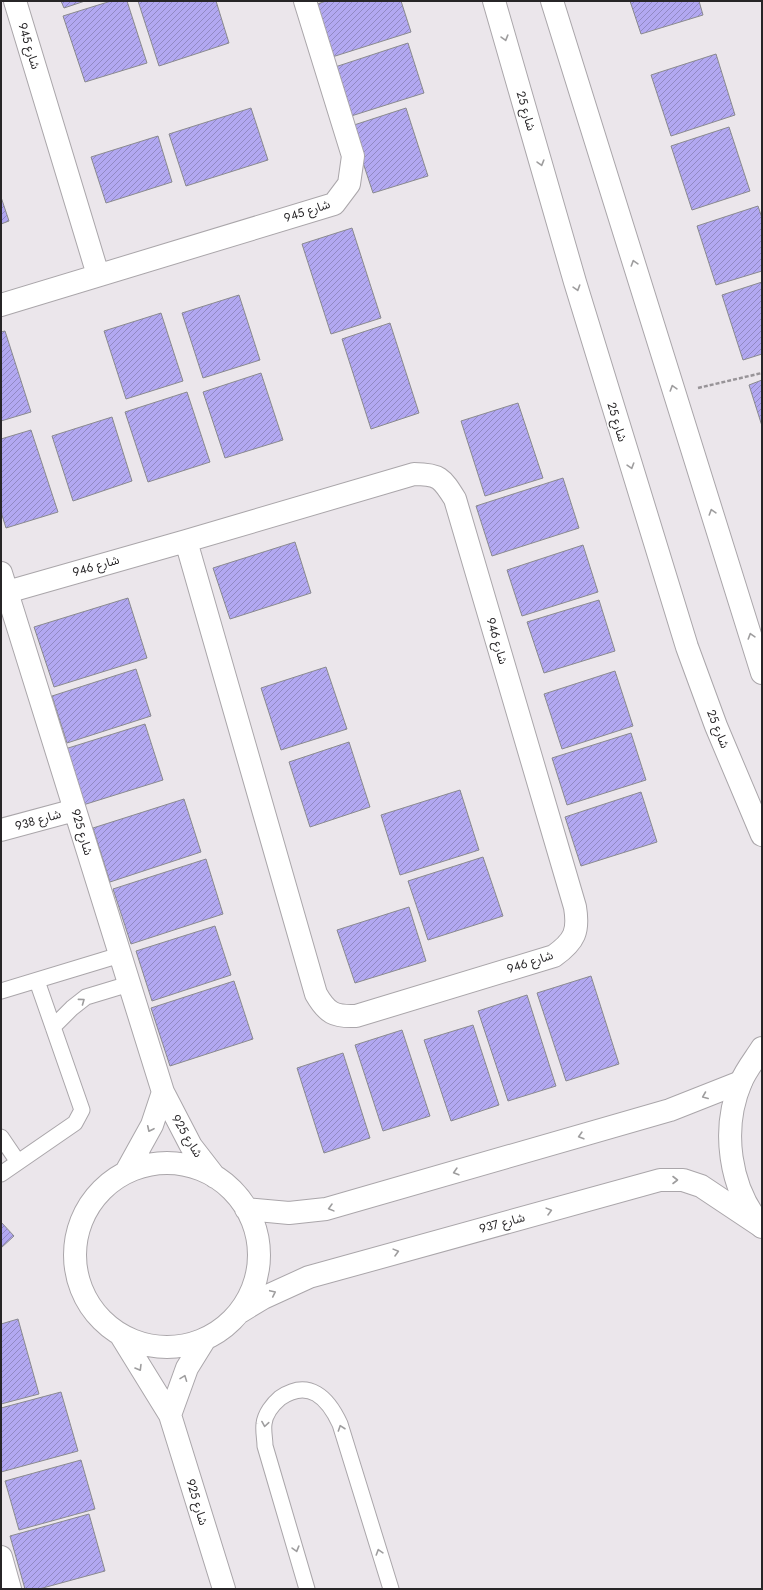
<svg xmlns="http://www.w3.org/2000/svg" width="763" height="1590" font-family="Jost,'Noto Sans Arabic',sans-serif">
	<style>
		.building { fill: url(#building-hatch); stroke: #8a8a8f }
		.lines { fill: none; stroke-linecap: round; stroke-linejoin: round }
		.lane-casing { stroke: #aaa6aa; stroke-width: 17 }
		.street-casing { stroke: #aaa6aa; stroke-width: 24 }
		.secondary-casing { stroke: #aaa6aa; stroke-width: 24 }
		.path { stroke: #989498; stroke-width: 2.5; stroke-dasharray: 4 2; stroke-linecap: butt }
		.lane { stroke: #fff; stroke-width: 15 }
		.street { stroke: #fff; stroke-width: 22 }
		.secondary { stroke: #fff; stroke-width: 22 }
		.oneway { stroke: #9e9d9e }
		.labels { text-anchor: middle; stroke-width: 3.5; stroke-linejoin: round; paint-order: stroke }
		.street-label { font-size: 12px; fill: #272527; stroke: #fff }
	</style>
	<defs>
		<pattern id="building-hatch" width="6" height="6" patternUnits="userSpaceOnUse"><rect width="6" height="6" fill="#b2a8f1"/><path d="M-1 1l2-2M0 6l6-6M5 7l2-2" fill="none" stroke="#9189c3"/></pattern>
	</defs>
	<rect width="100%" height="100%" fill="#ebe6eb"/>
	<path class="building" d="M 61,1 L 85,1 L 64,8 Z
		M 111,1 L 127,1 L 147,63 L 85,82 L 63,16 Z
		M 138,1 L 216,1 L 229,43 L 159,66 Z
		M 326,1 L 401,1 L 411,32 L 329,58 L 312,6 Z
		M 630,1 L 699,1 L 703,15 L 641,34 Z
		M 408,43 L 424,93 L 348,117 L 332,68 Z
		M 716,54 L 735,115 L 671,136 L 651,75 Z
		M 251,108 L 268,160 L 186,186 L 169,134 Z
		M 406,108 L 428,176 L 373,193 L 351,126 Z
		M 729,127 L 750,191 L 692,210 L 671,146 Z
		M 158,136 L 172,182 L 106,203 L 91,157 Z
		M 1,197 L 9,221 L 1,224 Z
		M 758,206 L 762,218 L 762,271 L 716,285 L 697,226 Z
		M 352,228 L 381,318 L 331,334 L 302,244 Z
		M 762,282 L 762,354 L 743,360 L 722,295 Z
		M 239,295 L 260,360 L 203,378 L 182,313 Z
		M 161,313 L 183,381 L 126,399 L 104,331 Z
		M 390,323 L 419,413 L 371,429 L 342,339 Z
		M 5,331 L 31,412 L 1,421 L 1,332 Z
		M 261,373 L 283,440 L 225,458 L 203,392 Z
		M 762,380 L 762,426 L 749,385 Z
		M 187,392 L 210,462 L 148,482 L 125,412 Z
		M 518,403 L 543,478 L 485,496 L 461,421 Z
		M 112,417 L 132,481 L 73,501 L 52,436 Z
		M 31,430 L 58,512 L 6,528 L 1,512 L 1,439 Z
		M 563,478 L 579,528 L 492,556 L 476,506 Z
		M 295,542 L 311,593 L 230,619 L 213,568 Z
		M 583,545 L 598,592 L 522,616 L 507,570 Z
		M 128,598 L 147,658 L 54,687 L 34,627 Z
		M 599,600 L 615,651 L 544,673 L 527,622 Z
		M 326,667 L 347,729 L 281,750 L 261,688 Z
		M 136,669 L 151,716 L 67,743 L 52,696 Z
		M 615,671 L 633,726 L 562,749 L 544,694 Z
		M 145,724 L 163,780 L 83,805 L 65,749 Z
		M 631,733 L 646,780 L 567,805 L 552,758 Z
		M 349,742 L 370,807 L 310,827 L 289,762 Z
		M 460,790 L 479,850 L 400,875 L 381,815 Z
		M 641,792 L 657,842 L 581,866 L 565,817 Z
		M 184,799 L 201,852 L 110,882 L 93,828 Z
		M 483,857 L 503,916 L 428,940 L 408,881 Z
		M 206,859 L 223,914 L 131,944 L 113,889 Z
		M 409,907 L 426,961 L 355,983 L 337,930 Z
		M 215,926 L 231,975 L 152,1001 L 136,951 Z
		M 591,976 L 619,1064 L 566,1081 L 537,993 Z
		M 234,981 L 253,1039 L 170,1066 L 151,1008 Z
		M 527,995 L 556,1086 L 508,1101 L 478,1011 Z
		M 473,1025 L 499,1105 L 451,1121 L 424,1040 Z
		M 402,1030 L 430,1116 L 383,1131 L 355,1045 Z
		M 343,1053 L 370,1138 L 324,1153 L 297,1068 Z
		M 1,1222 L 14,1236 L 1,1248 Z
		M 18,1319 L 39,1394 L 1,1404 L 1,1324 Z
		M 61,1392 L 78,1451 L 1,1472 L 1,1408 Z
		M 81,1460 L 95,1509 L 19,1530 L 5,1481 Z
		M 89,1514 L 105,1571 L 39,1589 L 25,1589 L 10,1536 Z"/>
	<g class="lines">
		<defs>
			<path id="lane" d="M 1,991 L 120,955
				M 53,1027 L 72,1008 L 86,997 L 129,984
				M 1,1137 L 18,1162
				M 1,1174 L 75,1123 L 82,1110 L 37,981
				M 307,1589 L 265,1446 C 265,1439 263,1431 264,1424 C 265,1414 273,1404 280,1398 C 309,1378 328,1398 340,1424 L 391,1589"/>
			<path id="street" d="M 15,1 L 98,275
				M 1,305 L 334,204 L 349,184 L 353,156 L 305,1
				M 1,573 L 163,1092 L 191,1146 L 215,1177
				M 7,592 L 186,541 L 414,474 C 439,474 442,478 455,499 L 575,907 C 579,931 575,941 554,956 L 356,1016 C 334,1017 327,1013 316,994 L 186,541
				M 1,830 L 75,810
				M75 1255a92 92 0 1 1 184 0a92 92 0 1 1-184 0Z
				M 126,1172 L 152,1125 L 163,1092
				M 246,1209 L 289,1213 L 326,1209 L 670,1110 L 741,1082
				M 240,1312 L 263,1298 L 309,1277 L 660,1180 L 683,1180 L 701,1186 L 761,1226
				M 120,1334 L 170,1415 L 224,1589
				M 170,1415 L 187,1368 L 205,1339
				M 1,1557 L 10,1589"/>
			<path id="secondary" d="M 494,1 L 575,282 L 687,647 L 716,726 L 762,835
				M 552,1 L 762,673
				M 762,1048 C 755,1059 746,1070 741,1082 C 721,1129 729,1188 762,1227"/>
		</defs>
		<use href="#lane" class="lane-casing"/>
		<use href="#street" class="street-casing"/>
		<use href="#secondary" class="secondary-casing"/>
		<path class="path" d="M 698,388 L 762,373"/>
		<use href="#lane" class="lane"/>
		<use href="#street" class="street"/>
		<use href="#secondary" class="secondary"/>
	</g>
	<defs><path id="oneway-chevron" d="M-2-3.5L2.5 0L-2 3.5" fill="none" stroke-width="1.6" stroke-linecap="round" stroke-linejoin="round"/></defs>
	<g class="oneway">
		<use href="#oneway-chevron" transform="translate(505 38) rotate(74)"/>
		<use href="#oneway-chevron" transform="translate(541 163) rotate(74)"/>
		<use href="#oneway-chevron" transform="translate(634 263) rotate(-107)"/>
		<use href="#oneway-chevron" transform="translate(577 288) rotate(73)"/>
		<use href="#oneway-chevron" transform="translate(673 388) rotate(-107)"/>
		<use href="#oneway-chevron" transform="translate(631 466) rotate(73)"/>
		<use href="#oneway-chevron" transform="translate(712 512) rotate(-107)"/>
		<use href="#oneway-chevron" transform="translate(751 636) rotate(-107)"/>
		<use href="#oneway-chevron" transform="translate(82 1001) rotate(-36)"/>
		<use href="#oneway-chevron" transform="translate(705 1096) rotate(158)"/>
		<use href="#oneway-chevron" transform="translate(150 1129) rotate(115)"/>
		<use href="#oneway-chevron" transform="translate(581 1136) rotate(164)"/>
		<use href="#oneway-chevron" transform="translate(456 1172) rotate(164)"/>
		<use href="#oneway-chevron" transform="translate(675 1180)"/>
		<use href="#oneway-chevron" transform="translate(331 1208) rotate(165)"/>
		<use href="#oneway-chevron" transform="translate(549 1211) rotate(-15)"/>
		<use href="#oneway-chevron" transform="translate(396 1252) rotate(-15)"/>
		<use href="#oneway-chevron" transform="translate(273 1293) rotate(-25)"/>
		<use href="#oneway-chevron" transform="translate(139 1368) rotate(59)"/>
		<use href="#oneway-chevron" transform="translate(184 1378) rotate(-69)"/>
		<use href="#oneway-chevron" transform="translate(265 1424) rotate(99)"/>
		<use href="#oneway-chevron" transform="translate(341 1428) rotate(-109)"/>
		<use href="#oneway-chevron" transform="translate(296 1549) rotate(74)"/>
		<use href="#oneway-chevron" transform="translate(379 1552) rotate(-107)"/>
	</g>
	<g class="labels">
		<g class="street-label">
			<text transform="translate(29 46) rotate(73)" y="4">شارع 945</text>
			<text transform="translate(526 111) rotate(74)" y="4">شارع 25</text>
			<text transform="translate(307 211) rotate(-18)" y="4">شارع 945</text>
			<text transform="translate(617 422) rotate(73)" y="4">شارع 25</text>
			<text transform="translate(96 566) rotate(-16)" y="4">شارع 946</text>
			<text transform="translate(497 641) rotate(74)" y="4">شارع 946</text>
			<text transform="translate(718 729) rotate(68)" y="4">شارع 25</text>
			<text transform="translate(38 820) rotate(-16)" y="4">شارع 938</text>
			<text transform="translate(82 832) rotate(73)" y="4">شارع 925</text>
			<text transform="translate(530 962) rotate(-18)" y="4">شارع 946</text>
			<text transform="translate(187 1136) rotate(59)" y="4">شارع 925</text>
			<text transform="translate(502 1223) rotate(-15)" y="4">شارع 937</text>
			<text transform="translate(197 1502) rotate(73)" y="4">شارع 925</text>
		</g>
	</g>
	<rect width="763" height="1590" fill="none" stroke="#272527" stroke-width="4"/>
</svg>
